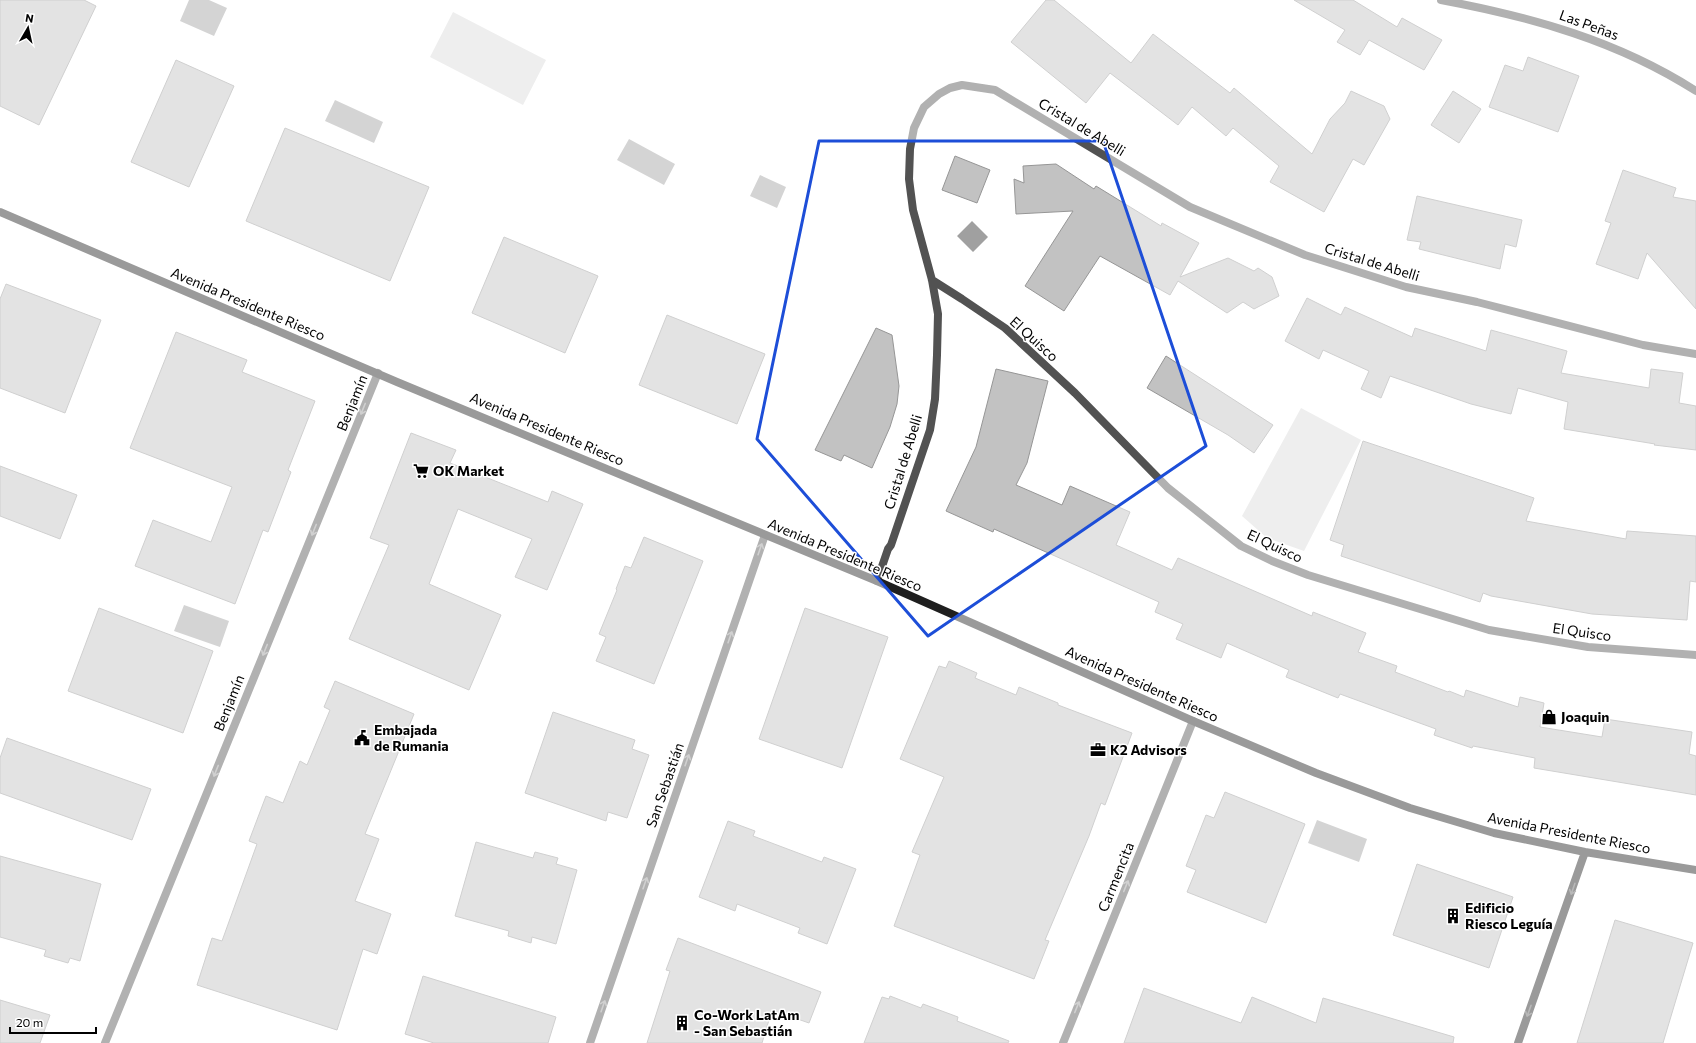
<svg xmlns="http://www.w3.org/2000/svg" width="1696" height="1043" font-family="Commissioner,sans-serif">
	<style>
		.green { fill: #d9d9d9 }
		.water { fill: #a0a0a0 }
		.building { fill: #c2c2c2; stroke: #969696 }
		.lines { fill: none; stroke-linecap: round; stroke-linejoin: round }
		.street { stroke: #525252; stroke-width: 8 }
		.secondary { stroke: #1f1f1f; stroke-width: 8 }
		.oneway { stroke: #979797 }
		.oneway2 { stroke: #626262 }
		.marked { fill: none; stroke: #1d4ed8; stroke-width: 3; stroke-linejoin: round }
		.labels { text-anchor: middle; stroke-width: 3; stroke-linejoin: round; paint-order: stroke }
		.street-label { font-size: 14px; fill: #000; stroke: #fff }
		.poi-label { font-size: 14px; font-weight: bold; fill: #000; stroke: #fff; text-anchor: start }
	</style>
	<rect width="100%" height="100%" fill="#fff"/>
	<path class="green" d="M 453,12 L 546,60 L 523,105 L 430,57 Z
		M 1301,408 L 1361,440 L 1304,551 L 1267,538 L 1242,516 Z"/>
	<path class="water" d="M 189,0 L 209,0 L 227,8 L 214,36 L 180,21 Z
		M 335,100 L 383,122 L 374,143 L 325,121 Z
		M 629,139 L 675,164 L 664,185 L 617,160 Z
		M 760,175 L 786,187 L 777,208 L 750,196 Z
		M 972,221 L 988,237 L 973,252 L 957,236 Z
		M 184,605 L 229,621 L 220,647 L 174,631 Z
		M 1317,820 L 1367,839 L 1359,862 L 1308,843 Z"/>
	<path class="building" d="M 0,0 L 84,0 L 96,6 L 39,125 L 0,106 Z
		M 1046,0 L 1054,0 L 1131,63 L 1153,34 L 1230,93 L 1234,88 L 1312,154 L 1330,119 L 1345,103 L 1351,91 L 1384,106 L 1390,119 L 1364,165 L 1353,159 L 1324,212 L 1270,182 L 1279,166 L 1233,128 L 1226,136 L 1192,107 L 1178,125 L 1110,73 L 1086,103 L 1011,42 Z
		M 1294,0 L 1353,0 L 1397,27 L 1402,18 L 1442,40 L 1424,70 L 1369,40 L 1360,55 L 1337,42 L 1345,30 Z
		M 1528,57 L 1579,76 L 1558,132 L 1489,107 L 1505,65 L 1523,71 Z
		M 176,60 L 234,86 L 189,187 L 131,162 Z
		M 1453,91 L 1481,109 L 1459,143 L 1431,125 Z
		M 285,128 L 429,187 L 390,281 L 246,221 Z
		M 955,156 L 990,170 L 977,203 L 942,190 Z
		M 1056,164 L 1094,189 L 1096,186 L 1161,226 L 1162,223 L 1199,243 L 1180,277 L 1228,258 L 1254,271 L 1258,268 L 1272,277 L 1279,296 L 1254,309 L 1243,302 L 1227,313 L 1178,281 L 1170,295 L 1100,256 L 1064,311 L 1025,286 L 1073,211 L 1016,214 L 1014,179 L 1024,183 L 1023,166 Z
		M 1623,170 L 1676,188 L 1673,197 L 1696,201 L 1696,309 L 1647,253 L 1638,279 L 1596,264 L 1611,223 L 1605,221 Z
		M 1417,196 L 1522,220 L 1516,247 L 1505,244 L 1500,269 L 1419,249 L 1421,242 L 1407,240 Z
		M 504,237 L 598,276 L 565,353 L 472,313 Z
		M 6,284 L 101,320 L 65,413 L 0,388 L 0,299 Z
		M 1307,298 L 1341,315 L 1345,307 L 1412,337 L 1415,328 L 1486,351 L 1491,330 L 1567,351 L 1561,373 L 1649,388 L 1651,369 L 1683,373 L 1679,403 L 1696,406 L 1696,450 L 1654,445 L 1655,444 L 1564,429 L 1568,402 L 1518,388 L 1511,414 L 1471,404 L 1390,376 L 1381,398 L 1361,389 L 1369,371 L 1323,350 L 1319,359 L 1285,341 Z
		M 667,315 L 765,354 L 737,424 L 639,385 Z
		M 876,328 L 892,335 L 899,386 L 897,404 L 890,427 L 872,468 L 844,455 L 841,461 L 815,450 Z
		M 176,332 L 247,360 L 242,372 L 315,401 L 288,470 L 291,472 L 268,532 L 263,530 L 235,604 L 135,566 L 153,520 L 211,542 L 232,487 L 130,448 Z
		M 1166,356 L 1273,425 L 1254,453 L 1228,435 L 1147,388 Z
		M 996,369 L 1048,381 L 1027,463 L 1016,485 L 1062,505 L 1070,486 L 1130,512 L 1116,545 L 1172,570 L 1178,558 L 1312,616 L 1313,612 L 1366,633 L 1358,652 L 1397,666 L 1395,672 L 1448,692 L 1449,691 L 1464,697 L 1466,690 L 1518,707 L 1520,697 L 1544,703 L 1540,727 L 1602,737 L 1605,719 L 1692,732 L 1689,754 L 1696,756 L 1696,795 L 1534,768 L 1535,758 L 1473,746 L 1472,748 L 1434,735 L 1436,729 L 1340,694 L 1338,698 L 1286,677 L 1289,670 L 1227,643 L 1221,658 L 1176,639 L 1183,624 L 1155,612 L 1159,602 L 994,529 L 993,532 L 946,511 L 976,447 Z
		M 411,433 L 456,450 L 450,463 L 548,502 L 552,491 L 583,504 L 547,590 L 515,577 L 532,539 L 458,509 L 429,584 L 501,615 L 469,690 L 349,639 L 389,545 L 370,538 Z
		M 1363,441 L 1534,498 L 1526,521 L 1626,539 L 1627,531 L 1696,536 L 1696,582 L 1690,581 L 1687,620 L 1592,614 L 1491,596 L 1483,593 L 1480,602 L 1341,556 L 1344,545 L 1330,540 Z
		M 0,466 L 77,495 L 60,539 L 0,516 Z
		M 644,537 L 703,561 L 654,684 L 596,661 L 606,637 L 599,634 L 617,590 L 616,589 L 625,566 L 631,568 Z
		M 99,608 L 213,651 L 183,733 L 68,691 Z
		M 805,608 L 888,637 L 842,768 L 759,739 Z
		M 949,661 L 977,673 L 975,678 L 1016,695 L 1019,687 L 1058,703 L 1058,705 L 1132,733 L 1105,805 L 1101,803 L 1089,836 L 1045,940 L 1049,941 L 1034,979 L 894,926 L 920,855 L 912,852 L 944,777 L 900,759 L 939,666 L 946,668 Z
		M 335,681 L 414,714 L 365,834 L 379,839 L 355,901 L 391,914 L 377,954 L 363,949 L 337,1030 L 197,985 L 212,938 L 222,941 L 257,844 L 249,841 L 266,796 L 283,803 L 300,761 L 307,765 L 330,710 L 324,707 Z
		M 553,712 L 635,740 L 632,749 L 649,755 L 627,818 L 608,812 L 606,821 L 525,793 Z
		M 7,738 L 151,789 L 132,840 L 0,793 L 0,758 Z
		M 1225,792 L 1305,824 L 1266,923 L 1187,892 L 1196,870 L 1186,866 L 1206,815 L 1214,818 Z
		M 728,821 L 755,831 L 753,836 L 822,862 L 824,857 L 856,869 L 827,944 L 798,933 L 800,928 L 737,904 L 735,911 L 699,897 Z
		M 476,842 L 533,858 L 535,852 L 558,858 L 556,864 L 577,870 L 556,944 L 532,937 L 531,943 L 508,936 L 509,931 L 455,916 Z
		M 0,856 L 101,884 L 80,961 L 70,958 L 68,963 L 44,956 L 46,950 L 0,937 Z
		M 1417,864 L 1513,897 L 1489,968 L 1393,935 Z
		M 1615,920 L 1693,943 L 1663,1043 L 1577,1043 Z
		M 678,938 L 821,992 L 809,1023 L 772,1010 L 762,1043 L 647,1043 L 670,971 L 666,970 Z
		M 423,976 L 556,1017 L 548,1043 L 434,1043 L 405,1034 Z
		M 1144,988 L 1241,1023 L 1252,997 L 1316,1023 L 1323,998 L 1454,1037 L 1453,1043 L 1124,1043 Z
		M 890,996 L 921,1008 L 923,1004 L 958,1017 L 957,1021 L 1009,1041 L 1008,1043 L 864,1043 L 882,997 L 889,999 Z
		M 0,1000 L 50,1015 L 40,1043 L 0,1043 Z"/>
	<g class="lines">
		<path class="street" d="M 1441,0 C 1532,17 1618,41 1696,91
			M 932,280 L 962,299 L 1005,328 L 1075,393 L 1168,488 L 1241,546 L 1272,561 L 1308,575 L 1489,630 L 1588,647 L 1696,655
			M 877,581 L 888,549 L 891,545 L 930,430 L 935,399 L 937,355 L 938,314 L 932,280 L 913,210 L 909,179 L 910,149 L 914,128 L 924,107 L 939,94 L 950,88 L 962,85 L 995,90 L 1190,207 L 1305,255 L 1406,287 L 1477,302 L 1643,345 L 1696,354
			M 105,1043 L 378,373
			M 590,1043 L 765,535
			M 1063,1043 L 1193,721"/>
		<path class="secondary" d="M 0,212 L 397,382 L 877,581 L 1193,721 L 1316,773 L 1410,808 L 1494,833 L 1585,852 L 1696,870
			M 1518,1043 L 1585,852"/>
	</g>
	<defs><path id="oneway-shaft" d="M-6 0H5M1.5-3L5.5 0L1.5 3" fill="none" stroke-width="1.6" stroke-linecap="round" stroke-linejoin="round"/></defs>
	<g class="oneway">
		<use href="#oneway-shaft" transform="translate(363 409) rotate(112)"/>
		<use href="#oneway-shaft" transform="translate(314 530) rotate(112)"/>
		<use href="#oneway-shaft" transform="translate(760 549) rotate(-71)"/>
		<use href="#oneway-shaft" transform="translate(730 637) rotate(-71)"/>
		<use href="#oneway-shaft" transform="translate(265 650) rotate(112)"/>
		<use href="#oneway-shaft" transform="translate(687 760) rotate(-71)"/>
		<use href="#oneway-shaft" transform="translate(216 771) rotate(112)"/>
		<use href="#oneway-shaft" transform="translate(645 883) rotate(-71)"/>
		<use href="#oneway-shaft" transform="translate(1126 886) rotate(-68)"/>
		<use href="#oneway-shaft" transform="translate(603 1006) rotate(-71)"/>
		<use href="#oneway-shaft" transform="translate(1077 1007) rotate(-68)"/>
	</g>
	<g class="oneway2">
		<use href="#oneway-shaft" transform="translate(1573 889) rotate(109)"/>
		<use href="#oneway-shaft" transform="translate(1529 1011) rotate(110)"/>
	</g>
	<path d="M0 0H1696V1043H0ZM 819,141 L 1103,141 L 1206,446 L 928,636 L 757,439 Z" fill="#fff" fill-opacity=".55" fill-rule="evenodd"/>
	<path class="marked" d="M 819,141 L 1103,141 L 1206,446 L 928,636 L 757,439 Z"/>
	<defs>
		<symbol id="supermarket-bare" viewBox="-9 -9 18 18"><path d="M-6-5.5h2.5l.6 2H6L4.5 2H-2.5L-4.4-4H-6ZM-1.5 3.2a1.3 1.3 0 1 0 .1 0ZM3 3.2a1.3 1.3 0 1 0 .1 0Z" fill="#000" stroke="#fff" stroke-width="2.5" paint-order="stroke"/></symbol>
		<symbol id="shop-bare" viewBox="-9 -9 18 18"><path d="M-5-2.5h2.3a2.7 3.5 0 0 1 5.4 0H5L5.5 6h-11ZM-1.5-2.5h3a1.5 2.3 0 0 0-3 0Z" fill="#000" stroke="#fff" stroke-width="2.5" paint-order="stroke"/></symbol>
		<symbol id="civic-bare" viewBox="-9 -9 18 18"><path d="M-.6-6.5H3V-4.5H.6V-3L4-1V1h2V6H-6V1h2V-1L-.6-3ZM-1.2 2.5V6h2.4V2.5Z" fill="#000" stroke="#fff" stroke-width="2.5" paint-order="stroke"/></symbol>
		<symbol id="office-bare" viewBox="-9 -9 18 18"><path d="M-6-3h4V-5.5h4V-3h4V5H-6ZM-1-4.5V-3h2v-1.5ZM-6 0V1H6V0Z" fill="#000" stroke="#fff" stroke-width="2.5" paint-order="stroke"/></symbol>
		<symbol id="building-bare" viewBox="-9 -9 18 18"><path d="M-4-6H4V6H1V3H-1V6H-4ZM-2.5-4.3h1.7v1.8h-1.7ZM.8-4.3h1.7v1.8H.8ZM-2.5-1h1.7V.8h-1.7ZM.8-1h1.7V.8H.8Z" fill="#000" stroke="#fff" stroke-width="2.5" paint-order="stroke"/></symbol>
	</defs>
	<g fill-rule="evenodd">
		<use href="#supermarket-bare" x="410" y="460" width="22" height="22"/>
		<use href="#shop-bare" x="1538" y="706" width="22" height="22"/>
		<use href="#civic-bare" x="351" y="727" width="22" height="22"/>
		<use href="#office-bare" x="1087" y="739" width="22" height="22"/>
		<use href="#building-bare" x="1442" y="905" width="22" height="22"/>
		<use href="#building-bare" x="671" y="1012" width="22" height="22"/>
	</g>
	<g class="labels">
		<g class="street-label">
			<text transform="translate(1589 25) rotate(20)" y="5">Las Peñas</text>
			<text transform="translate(1082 127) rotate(31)" y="5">Cristal de Abelli</text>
			<text transform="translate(1372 262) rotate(17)" y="5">Cristal de Abelli</text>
			<text transform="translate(248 304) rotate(23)" y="5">Avenida Presidente Riesco</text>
			<text transform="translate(1034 339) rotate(42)" y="5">El Quisco</text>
			<text transform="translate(352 403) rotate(-68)" y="5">Benjamín</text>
			<text transform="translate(547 429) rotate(23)" y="5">Avenida Presidente Riesco</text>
			<text transform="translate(903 462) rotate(-73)" y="5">Cristal de Abelli</text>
			<text transform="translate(1275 546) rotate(25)" y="5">El Quisco</text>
			<text transform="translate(845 555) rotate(23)" y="5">Avenida Presidente Riesco</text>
			<text transform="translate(1582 632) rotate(8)" y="5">El Quisco</text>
			<text transform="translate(1142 684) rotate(24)" y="5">Avenida Presidente Riesco</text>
			<text transform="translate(229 703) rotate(-68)" y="5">Benjamín</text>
			<text transform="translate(665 785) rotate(-71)" y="5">San Sebastián</text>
			<text transform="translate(1569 833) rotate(11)" y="5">Avenida Presidente Riesco</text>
			<text transform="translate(1116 877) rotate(-68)" y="5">Carmencita</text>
		</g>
		<g class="poi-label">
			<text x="433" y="476">OK Market</text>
			<text x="1561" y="722">Joaquin</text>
			<text x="374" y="735">Embajada<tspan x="374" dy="16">de Rumania</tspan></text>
			<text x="1110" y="755">K2 Advisors</text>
			<text x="1465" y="913">Edificio<tspan x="1465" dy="16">Riesco Leguía</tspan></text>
			<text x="694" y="1020">Co-Work LatAm<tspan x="694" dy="16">- San Sebastián</tspan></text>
		</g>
	</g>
	<g transform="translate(28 28) rotate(9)" stroke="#ffffff" stroke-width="3" paint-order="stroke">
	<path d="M0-3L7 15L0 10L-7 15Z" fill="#000000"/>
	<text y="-6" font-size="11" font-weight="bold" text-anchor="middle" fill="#000000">N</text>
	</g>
	<path d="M10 1027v6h86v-6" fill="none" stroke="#000000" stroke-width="2"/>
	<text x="16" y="1027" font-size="12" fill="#000000" stroke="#ffffff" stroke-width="3" paint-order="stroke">20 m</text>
</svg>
